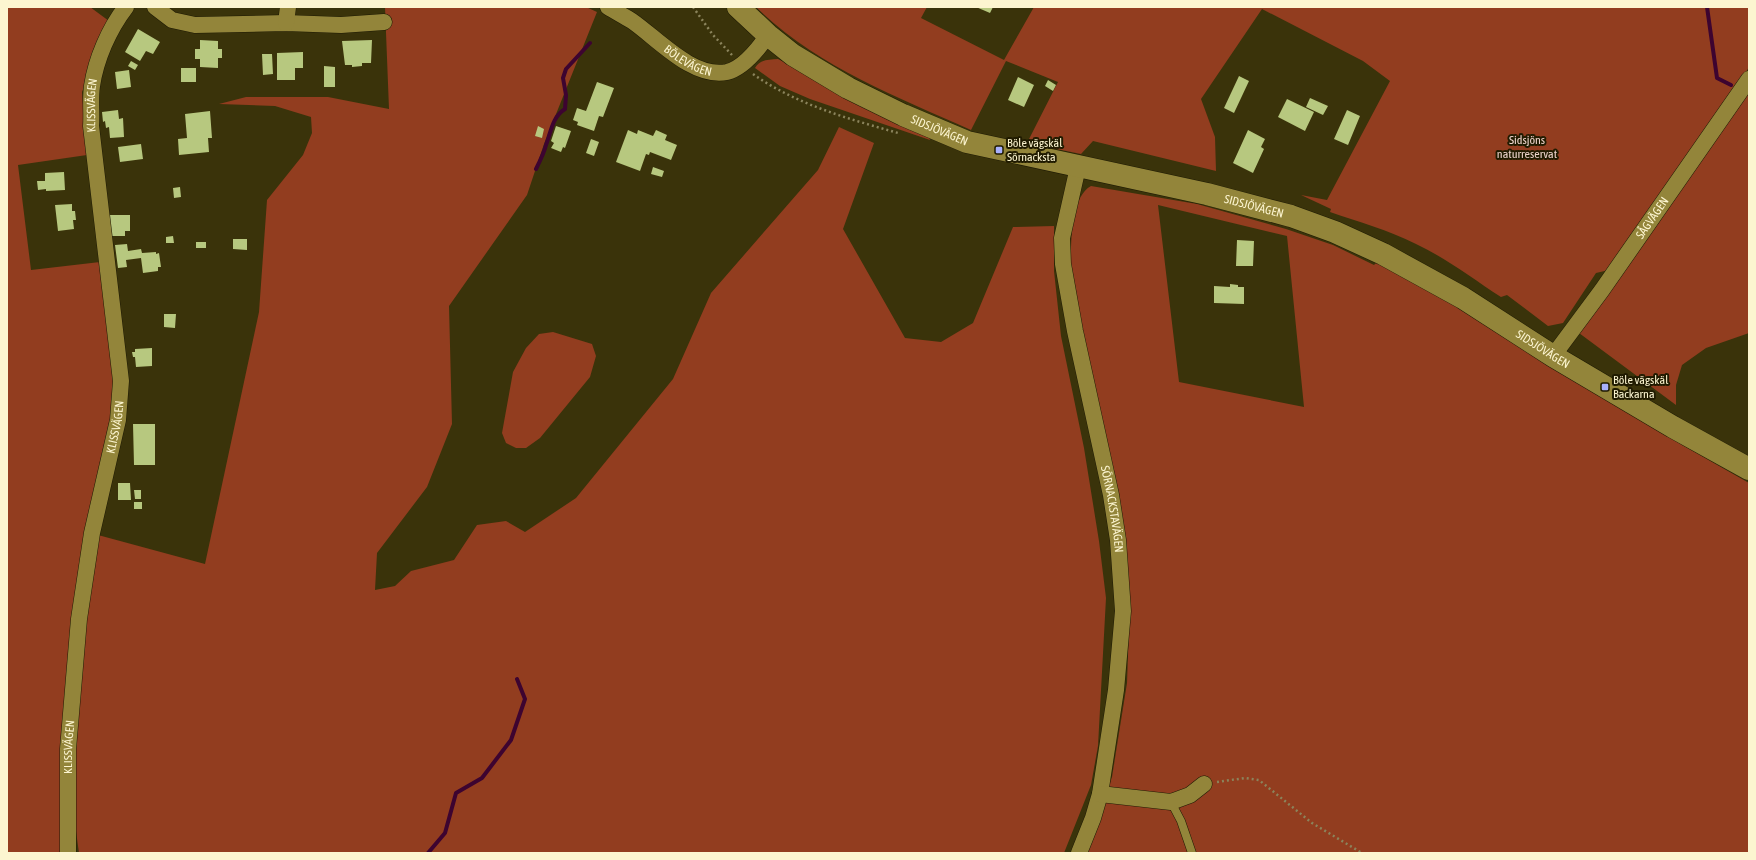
<svg xmlns="http://www.w3.org/2000/svg" width="1756" height="860" font-family="'Asap Condensed',sans-serif">
	<style>
		.green { fill: #923d1f; fill-rule: evenodd }
		.lines { fill: none; stroke-linecap: round; stroke-linejoin: round }
		.stream { stroke: #3d0430; stroke-width: 4 }
		.building { fill: #b7c87f }
		.service-casing { stroke: #1f1b04; stroke-width: 9 }
		.minor-casing { stroke: #1f1b04; stroke-width: 17 }
		.secondary-casing { stroke: #1f1b04; stroke-width: 23 }
		.path { stroke: #8b845c; stroke-width: 2.5; stroke-dasharray: 2 3; stroke-linecap: butt }
		.service { stroke: #93853a; stroke-width: 8 }
		.minor { stroke: #93853a; stroke-width: 16 }
		.secondary { stroke: #93853a; stroke-width: 22 }
		.poi-dot { fill: #a8b0fc; stroke: #201b00; stroke-width: 1.5 }
		.labels { text-anchor: middle; stroke-width: 4; stroke-linejoin: round; paint-order: stroke }
		.street-label { font-size: 12px; fill: #fcf5d0; stroke: #201b00 }
		.park-label { font-size: 12px; fill: #efd5cd; stroke: #201b00 }
		.poi-label { font-size: 12px; fill: #fcf5d0; stroke: #201b00; text-anchor: start }
	</style>
	<rect width="100%" height="100%" fill="#3a330a"/>
	<path class="green" d="M 7,7 L 90,7 L 109,21 L 82,92 L 87,155 L 18,165 L 31,270 L 100,262 L 114,380 L 111,419 L 63,732 L 60,815 L 61,853 L 7,853 Z
		M 385,7 L 586,7 L 597,12 L 544,144 L 527,195 L 449,306 L 452,424 L 427,487 L 377,553 L 375,590 L 395,586 L 411,571 L 454,560 L 477,525 L 506,521 L 525,532 L 576,498 L 673,379 L 711,293 L 818,170 L 839,127 L 874,143 L 843,229 L 905,338 L 941,342 L 973,323 L 1013,227 L 1054,226 L 1054,271 L 1061,336 L 1084,448 L 1099,541 L 1106,598 L 1098,746 L 1091,785 L 1064,853 L 79,853 C 77,839 75,825 74,811 C 72,718 86,627 98,535 L 205,564 L 259,312 L 267,200 L 303,155 L 312,133 L 311,117 L 275,106 L 219,104 L 246,97 L 328,97 L 389,109 Z
		M 756,7 L 927,7 L 921,18 L 1004,60 L 1034,7 L 1749,7 L 1749,67 L 1722,110 L 1613,269 L 1596,273 L 1563,323 L 1548,326 L 1507,295 L 1501,297 C 1473,279 1446,258 1416,244 C 1388,230 1359,222 1330,212 L 1331,209 L 1301,195 L 1327,200 L 1390,81 L 1363,61 L 1262,9 L 1201,99 L 1215,137 L 1216,171 L 1093,141 L 1081,154 L 1027,143 L 1058,82 L 1006,61 L 971,130 C 895,96 816,66 756,7 Z
		M 778,59 L 929,137 L 930,140 L 810,99 L 780,86 L 755,68 C 760,59 768,60 778,59 Z
		M 1749,91 L 1749,333 L 1706,348 L 1682,365 L 1676,385 L 1676,405 L 1579,333 Z
		M 1091,186 L 1197,204 L 1286,229 L 1333,245 L 1374,265 L 1379,260 L 1601,393 L 1682,445 L 1749,483 L 1749,853 L 1087,853 L 1112,777 L 1127,683 L 1130,599 L 1124,536 L 1071,271 C 1071,249 1069,198 1091,186 ZM 1158,205 L 1287,236 L 1304,407 L 1179,382 Z
		M 553,332 L 592,344 L 596,356 L 590,377 L 540,438 L 526,448 L 516,448 L 506,443 L 502,433 L 513,372 L 526,348 L 539,334 Z"/>
	<g class="lines">
		<path class="stream" d="M 1707,7 L 1717,78 L 1731,85
			M 536,169 C 540,161 544,153 546,145 C 551,132 552,117 565,109 L 566,95 L 563,78 L 566,69 L 590,43
			M 428,853 L 445,833 L 456,793 L 482,778 L 511,740 L 525,699 L 517,679"/>
	</g>
	<path class="building" d="M 976,7 L 993,7 L 990,13 Z
		M 138,29 L 160,42 L 153,54 L 146,51 L 140,61 L 125,52 Z
		M 200,40 L 218,41 L 218,49 L 222,49 L 222,58 L 218,58 L 218,68 L 200,67 L 200,59 L 195,59 L 195,49 L 200,49 Z
		M 372,40 L 371,63 L 362,63 L 362,66 L 352,67 L 352,65 L 345,65 L 342,41 Z
		M 303,52 L 303,68 L 295,68 L 295,80 L 277,80 L 277,53 Z
		M 262,54 L 272,54 L 273,74 L 263,75 Z
		M 131,61 L 138,65 L 135,70 L 128,66 Z
		M 324,66 L 335,67 L 335,87 L 324,87 Z
		M 181,68 L 196,68 L 196,82 L 181,82 Z
		M 129,70 L 131,87 L 117,89 L 115,72 Z
		M 1239,76 L 1249,81 L 1234,113 L 1224,108 Z
		M 1018,77 L 1034,85 L 1024,107 L 1008,100 Z
		M 1048,80 L 1056,85 L 1053,91 L 1045,86 Z
		M 597,82 L 614,88 L 603,117 L 599,116 L 594,131 L 577,125 L 578,122 L 573,120 L 577,108 L 586,111 Z
		M 1310,98 L 1328,106 L 1323,115 L 1306,107 Z
		M 1287,99 L 1314,112 L 1305,131 L 1278,117 Z
		M 118,110 L 119,119 L 123,118 L 124,137 L 110,138 L 109,127 L 106,128 L 105,121 L 103,122 L 102,112 Z
		M 1347,110 L 1360,116 L 1348,145 L 1334,139 Z
		M 210,111 L 212,138 L 208,138 L 209,152 L 179,155 L 178,139 L 187,138 L 185,114 Z
		M 538,126 L 544,129 L 542,138 L 535,136 Z
		M 556,126 L 571,131 L 565,148 L 563,147 L 561,152 L 551,148 L 554,143 L 551,141 Z
		M 628,130 L 637,134 L 638,130 L 653,136 L 656,130 L 667,135 L 665,140 L 677,145 L 671,160 L 650,152 L 649,155 L 646,154 L 640,171 L 616,162 Z
		M 1248,130 L 1265,139 L 1261,147 L 1264,149 L 1253,173 L 1233,163 Z
		M 591,139 L 599,142 L 594,156 L 586,153 Z
		M 141,144 L 143,159 L 120,162 L 118,147 Z
		M 653,167 L 664,171 L 662,177 L 651,174 Z
		M 64,172 L 65,190 L 46,191 L 46,189 L 38,190 L 37,181 L 45,181 L 45,173 Z
		M 180,187 L 181,197 L 174,198 L 173,188 Z
		M 72,204 L 72,211 L 75,211 L 76,220 L 73,220 L 74,229 L 58,231 L 55,205 Z
		M 109,215 L 130,215 L 130,231 L 125,231 L 125,236 L 109,236 Z
		M 173,236 L 174,243 L 166,243 L 166,237 Z
		M 233,239 L 247,239 L 247,250 L 233,249 Z
		M 1237,240 L 1254,241 L 1253,266 L 1236,266 Z
		M 196,242 L 206,242 L 206,248 L 196,248 Z
		M 127,244 L 128,251 L 141,249 L 142,253 L 156,252 L 156,254 L 159,253 L 161,267 L 158,267 L 158,271 L 143,273 L 141,258 L 126,260 L 127,267 L 118,268 L 115,245 Z
		M 1230,284 L 1238,285 L 1238,287 L 1244,287 L 1244,304 L 1214,303 L 1214,286 L 1230,287 Z
		M 164,314 L 176,314 L 175,328 L 164,327 Z
		M 152,348 L 152,366 L 136,367 L 135,357 L 133,357 L 132,352 L 135,352 L 135,349 Z
		M 133,424 L 155,424 L 155,465 L 134,465 Z
		M 118,483 L 130,483 L 131,500 L 118,500 Z
		M 134,490 L 141,490 L 141,499 L 135,499 Z
		M 134,502 L 142,502 L 142,509 L 134,509 Z"/>
	<g class="lines">
		<defs>
			<path id="service" d="M 1171,802 L 1181,821 L 1192,853"/>
			<g id="minor">
				<path d="M 155,7 L 172,20 L 195,25 L 286,23 L 341,25 L 384,22"/>
				<path id="s1" d="M 608,7 C 616,12 624,16 632,21 C 658,39 693,79 727,72 C 744,68 759,48 768,35"/>
				<path d="M 286,23 L 288,7"/>
				<path id="s2" d="M 1078,167 L 1062,238 L 1063,264 L 1075,331 L 1111,495 L 1118,540 L 1123,611 L 1116,690 L 1100,794 L 1093,818 L 1079,853"/>
				<path id="s3" d="M 1553,356 L 1602,290 L 1749,79"/>
				<path d="M 1100,794 L 1171,802 L 1190,795 L 1204,784"/>
				<path id="s4" d="M 68,853 L 68,749 L 79,619 L 92,533 L 118,420 L 121,381 L 91,126 C 92,113 90,99 92,86 C 96,59 109,29 126,7"/>
			</g>
			<g id="secondary">
				<path id="s5" d="M 738,7 L 768,35 L 793,55 L 848,88 L 903,115 L 967,142 L 1207,194 L 1291,216 L 1335,232 L 1383,254 L 1463,298 L 1553,356 L 1673,427 L 1749,469"/>
			</g>
		</defs>
		<use href="#service" class="service-casing"/>
		<use href="#minor" class="minor-casing"/>
		<use href="#secondary" class="secondary-casing"/>
		<path class="path" d="M 693,7 L 713,35 L 732,55
			M 753,74 C 795,104 849,119 898,133
			M 1217,782 L 1245,778 L 1259,780 L 1312,823 L 1362,853"/>
		<use href="#service" class="service"/>
		<use href="#minor" class="minor"/>
		<use href="#secondary" class="secondary"/>
	</g>
	<g class="poi-dot">
		<rect x="995" y="146" width="8" height="8" rx="2"/>
		<rect x="1601" y="383" width="8" height="8" rx="2"/>
	</g>
	<g class="labels">
		<g class="street-label">
			<text dy="4" stroke="none"><textPath href="#s1" startOffset="97">BÖLEVÄGEN</textPath></text>
			<text dy="4" stroke="none"><textPath href="#s4" startOffset="754">KLISSVÄGEN</textPath></text>
			<text dy="4" stroke="none"><textPath href="#s5" startOffset="238">SIDSJÖVÄGEN</textPath></text>
			<text dy="4" stroke="none"><textPath href="#s5" startOffset="562">SIDSJÖVÄGEN</textPath></text>
			<text dy="4" stroke="none"><textPath href="#s3" startOffset="170">SÅGVÄGEN</textPath></text>
			<text dy="4" stroke="none"><textPath href="#s5" startOffset="886">SIDSJÖVÄGEN</textPath></text>
			<text dy="4" stroke="none"><textPath href="#s4" startOffset="430">KLISSVÄGEN</textPath></text>
			<text dy="4" stroke="none"><textPath href="#s2" startOffset="349">SÖRNACKSTAVÄGEN</textPath></text>
			<text dy="4" stroke="none"><textPath href="#s4" startOffset="106">KLISSVÄGEN</textPath></text>
		</g>
		<g class="park-label">
			<text x="1527" y="144">Sidsjöns<tspan x="1527" dy="14">naturreservat</tspan></text>
		</g>
		<g class="poi-label">
			<text x="1007" y="147">Böle vägskäl<tspan x="1007" dy="14">Sörnacksta</tspan></text>
			<text x="1613" y="384">Böle vägskäl<tspan x="1613" dy="14">Backarna</tspan></text>
		</g>
	</g>
	<rect width="1756" height="860" fill="none" stroke="#fcf5d0" stroke-width="16"/>
</svg>
